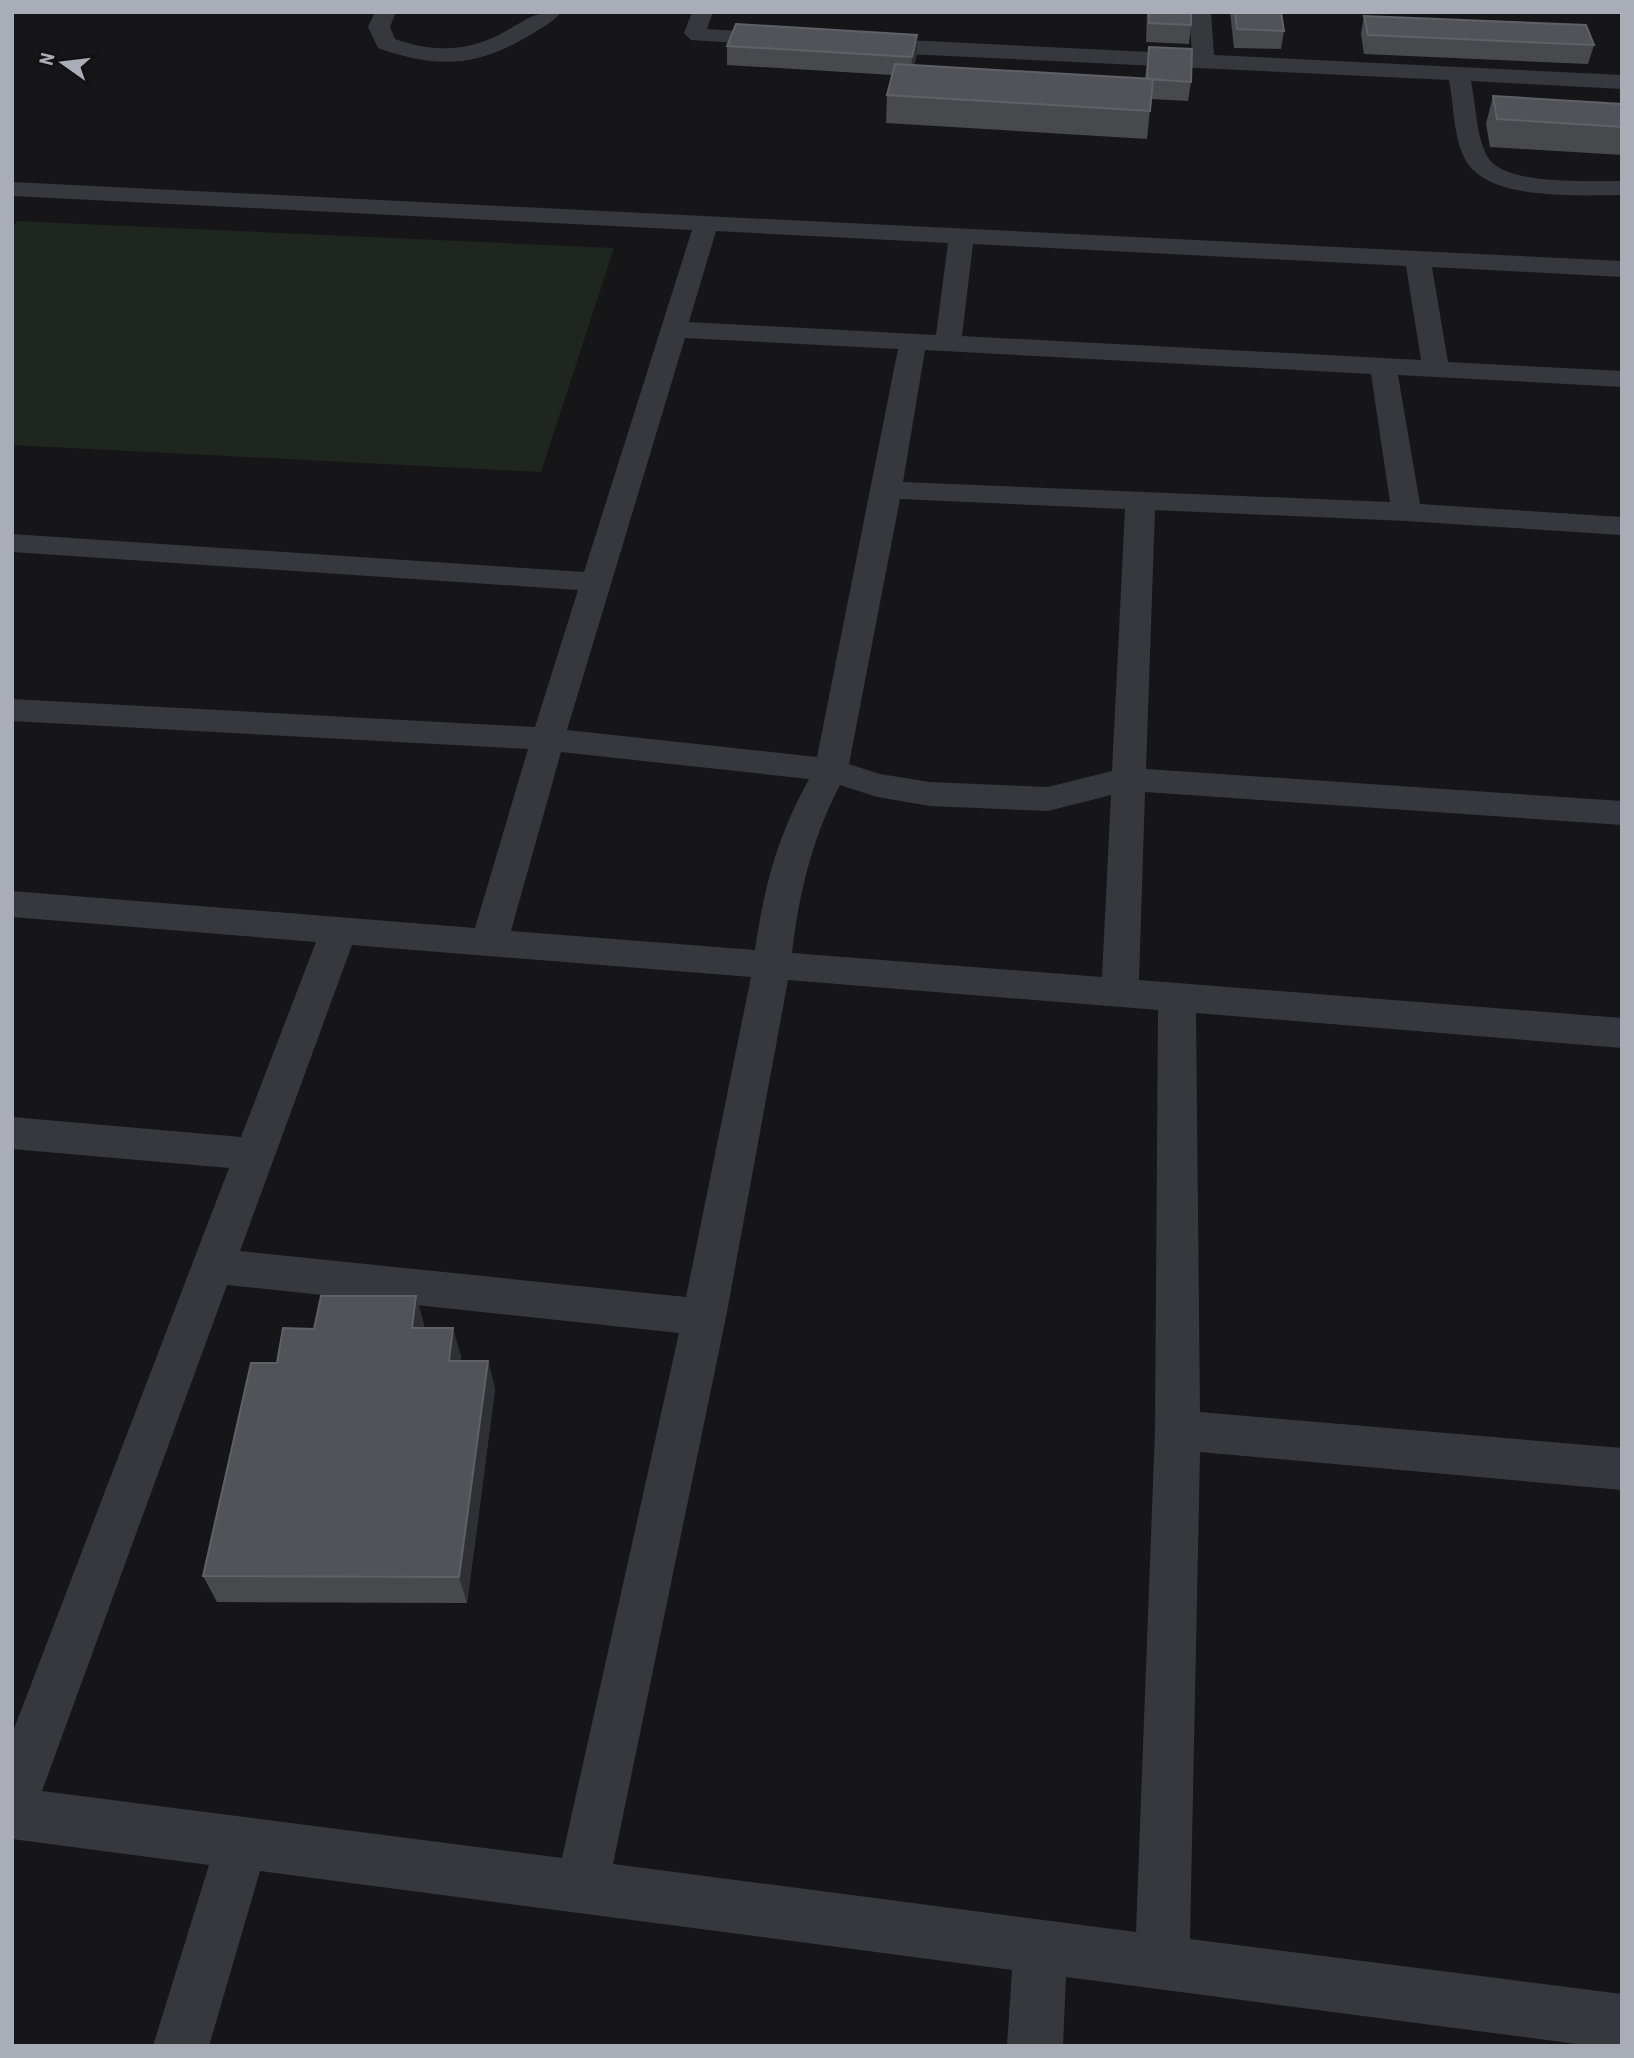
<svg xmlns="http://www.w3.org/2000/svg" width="1634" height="2058" font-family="'Roboto Condensed',sans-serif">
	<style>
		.green { fill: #1e261f }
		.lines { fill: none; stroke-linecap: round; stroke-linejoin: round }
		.minor { fill: #37383d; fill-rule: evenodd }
		.wall { fill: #47494d }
		.shaded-wall { fill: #2f3033 }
		.building { fill: #525359; stroke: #5f6168; stroke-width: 2 }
	</style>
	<rect width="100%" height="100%" fill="#161618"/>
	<path class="green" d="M 17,221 L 614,248 L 541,472 L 12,445 L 12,228 Z"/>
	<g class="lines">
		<path class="minor" d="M 375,12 L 396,12 L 390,27 L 395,39 C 435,53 469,52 506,31 C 529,18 534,12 561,12 C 554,22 541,28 530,35 C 477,67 437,69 378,48 L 368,27 Z
			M 692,12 L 713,12 L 707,29 L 783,34 L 794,40 L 783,46 L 691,40 L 684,33 Z
			M 1189,12 L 1211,12 L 1214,55 L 1622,75 L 1622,89 L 1471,81 C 1476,105 1476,135 1487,156 C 1504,187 1590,180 1622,181 L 1622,195 C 1581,195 1487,202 1465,159 C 1453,136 1454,105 1449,80 L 864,52 L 853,45 L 864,38 L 1192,54 Z
			M 12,182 L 1622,261 L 1622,277 L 1432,267 L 1448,362 L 1622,371 L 1622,387 L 1398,375 L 1420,504 L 1622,517 L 1622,535 L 1406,521 L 1155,510 L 1146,769 L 1622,801 L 1622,825 L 1145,792 L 1139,980 L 1622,1018 L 1622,1048 L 1196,1013 L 1200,1412 L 1622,1448 L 1622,1490 L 1200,1452 L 1190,1939 L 1622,1994 L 1622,2046 L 1592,2046 L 1066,1977 L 1063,2046 L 1007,2046 L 1012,1970 L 260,1871 L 209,2046 L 153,2046 L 209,1865 L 12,1839 L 12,1734 L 229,1168 L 12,1149 L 12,1117 L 241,1137 L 316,942 L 12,917 L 12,891 L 475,928 L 528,749 L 12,721 L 12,699 L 535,727 L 578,590 L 12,552 L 12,534 L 584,572 L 692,230 L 12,196 ZM 716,231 L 948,243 L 936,335 L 689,322 ZM 973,244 L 1406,266 L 1421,360 L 962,336 ZM 685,338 L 898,349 L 817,757 L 567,730 ZM 925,350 L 1371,374 L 1390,502 L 903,482 ZM 900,499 L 1125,509 L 1112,771 L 1048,787 L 930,782 L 880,774 L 849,764 ZM 561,752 L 809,779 C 778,835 764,886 755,950 L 511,931 ZM 840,785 L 877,797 L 930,806 L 1048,811 L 1111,795 L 1102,977 L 792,953 C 799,894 812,838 840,785 ZM 352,945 L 751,977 L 686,1297 L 240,1251 ZM 788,980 L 1158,1010 L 1155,1430 L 1136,1932 L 613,1864 L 726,1317 ZM 227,1285 L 679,1333 L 562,1858 L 42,1791 Z"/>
	</g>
	<path class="wall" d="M 1147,12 L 1191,12 L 1191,25 L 1189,44 L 1146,42 Z
		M 1230,12 L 1281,12 L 1284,31 L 1281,49 L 1234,48 Z
		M 1364,16 L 1594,45 L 1588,64 L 1364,54 L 1361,34 Z
		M 727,46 L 917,53 L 914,65 L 1145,79 L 1149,47 L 1191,82 L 1188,101 L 1151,99 L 1147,139 L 886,123 L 887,95 L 892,75 L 727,65 Z
		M 1493,96 L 1622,104 L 1622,155 L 1490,147 L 1486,124 Z
		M 416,1296 L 424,1325 L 424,1328 L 461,1356 L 460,1361 L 488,1361 L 495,1389 L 467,1603 L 217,1602 L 203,1576 L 277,1363 L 314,1329 Z"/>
	<path class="shaded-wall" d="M 917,35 L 917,53 L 911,76 L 912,57 Z
		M 416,1296 L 424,1325 L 420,1356 L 412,1328 Z
		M 453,1328 L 461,1356 L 457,1390 L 449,1361 Z
		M 488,1361 L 495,1389 L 467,1603 L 459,1577 Z"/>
	<path class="building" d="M 1149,12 L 1191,12 L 1191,25 L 1149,23 Z
		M 1235,12 L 1281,12 L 1284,31 L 1237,29 Z
		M 1364,16 L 1586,25 L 1594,45 L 1368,35 Z
		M 736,24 L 917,35 L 912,57 L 727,46 Z
		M 1149,47 L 1192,49 L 1191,82 L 1147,79 Z
		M 895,64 L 1153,79 L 1150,111 L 887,95 Z
		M 1493,96 L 1622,104 L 1622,127 L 1497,119 Z
		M 321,1296 L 416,1296 L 412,1328 L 453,1328 L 449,1361 L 488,1361 L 459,1577 L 203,1576 L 251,1363 L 277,1363 L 283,1328 L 314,1329 Z"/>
	<rect width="1634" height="2058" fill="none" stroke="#a8adb8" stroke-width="28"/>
	<g transform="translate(63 63) rotate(284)" stroke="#111113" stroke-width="5" paint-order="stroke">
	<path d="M0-5L12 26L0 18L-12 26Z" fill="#a8adb8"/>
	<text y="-10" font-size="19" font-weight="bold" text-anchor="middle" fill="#a8adb8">N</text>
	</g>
</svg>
